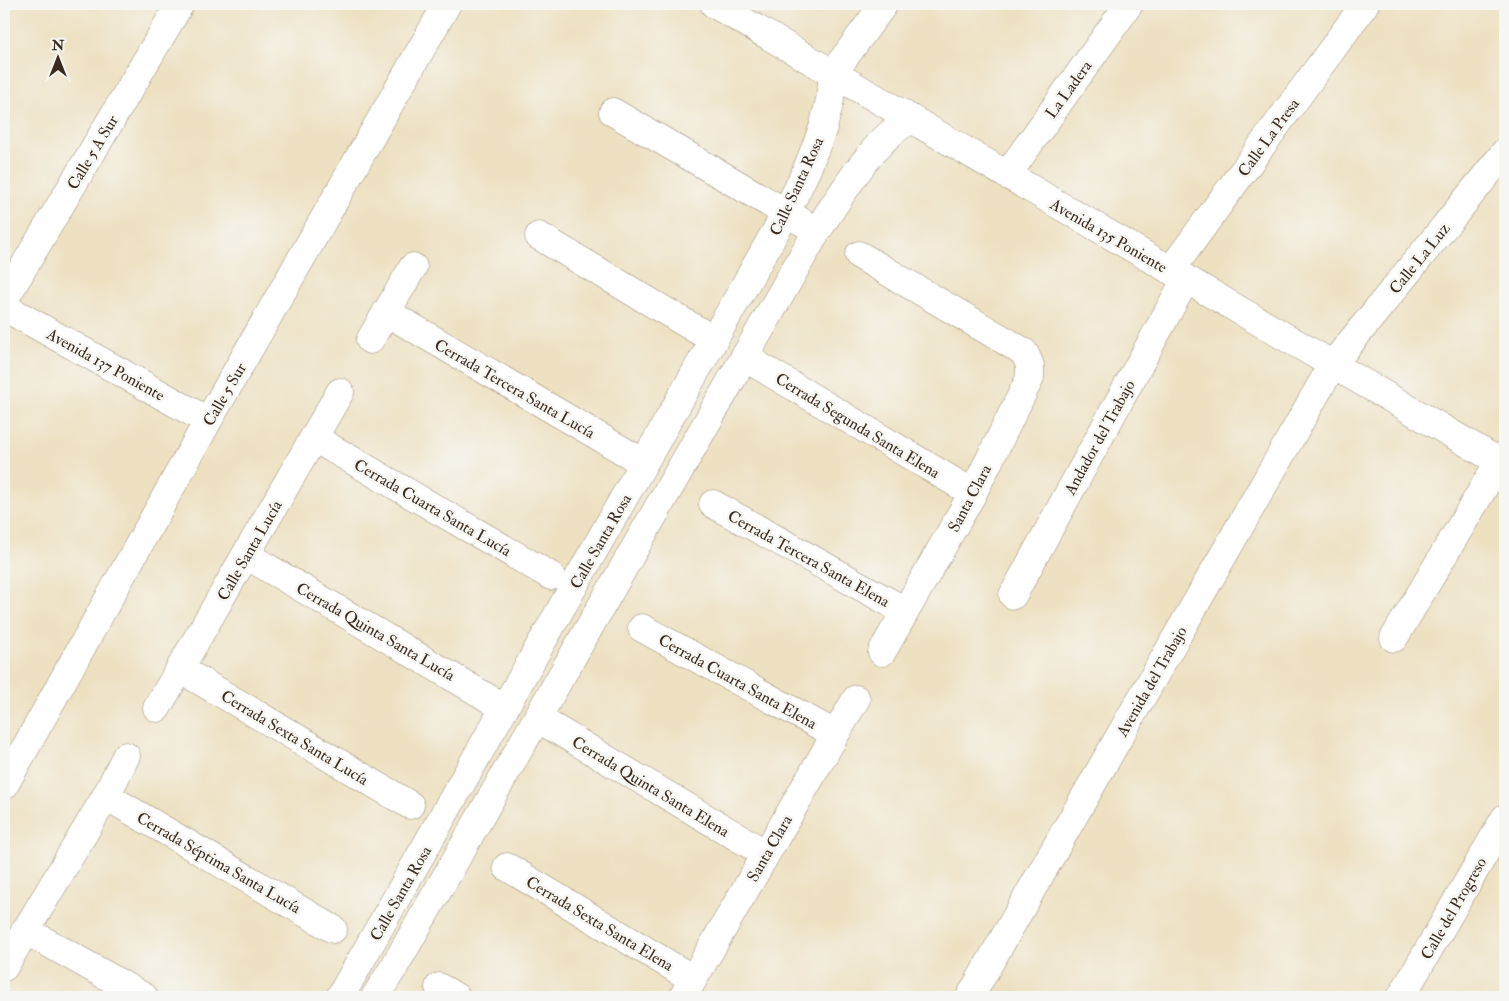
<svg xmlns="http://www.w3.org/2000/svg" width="1509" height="1001" font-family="'IM FELL Double Pica',serif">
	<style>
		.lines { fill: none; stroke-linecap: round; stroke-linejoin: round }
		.minor-casing { stroke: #948670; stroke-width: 29 }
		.major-casing { stroke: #948670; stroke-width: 29 }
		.minor { stroke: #fff; stroke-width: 28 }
		.major { stroke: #fff; stroke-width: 28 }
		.labels { text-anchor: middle; stroke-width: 5; stroke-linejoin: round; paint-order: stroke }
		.street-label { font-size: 16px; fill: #3b2a1e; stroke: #f6f6f2 }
	</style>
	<rect width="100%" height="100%" fill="#f6f6f2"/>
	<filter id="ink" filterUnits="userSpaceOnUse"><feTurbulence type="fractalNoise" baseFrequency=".02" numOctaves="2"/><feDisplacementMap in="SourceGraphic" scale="10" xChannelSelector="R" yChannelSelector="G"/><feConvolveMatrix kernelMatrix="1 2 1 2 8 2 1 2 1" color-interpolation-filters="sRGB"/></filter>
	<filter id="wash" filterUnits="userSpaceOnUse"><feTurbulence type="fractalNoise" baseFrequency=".0096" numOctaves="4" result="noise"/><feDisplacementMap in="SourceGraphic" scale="20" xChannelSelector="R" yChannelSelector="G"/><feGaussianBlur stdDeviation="1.12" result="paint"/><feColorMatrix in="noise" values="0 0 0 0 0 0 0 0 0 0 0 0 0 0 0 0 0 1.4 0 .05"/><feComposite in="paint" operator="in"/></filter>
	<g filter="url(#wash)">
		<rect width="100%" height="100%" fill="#eee1c2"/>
	</g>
	<g filter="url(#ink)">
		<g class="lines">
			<defs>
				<path id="minor" d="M 613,112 L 802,222
					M 1007,175 L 1129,4
					M 539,236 L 714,340
					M 859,255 L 1024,352 L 1030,365 L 1030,378 L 973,493 L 882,652
					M 1171,270 L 1365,4
					M 4,300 L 180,4
					M 4,307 L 208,421
					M 386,312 L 644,463
					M 370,340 L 413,267
					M 744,357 L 973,493
					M 314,438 L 551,576
					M 713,504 L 905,611
					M 246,555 L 505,708
					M 1013,595 L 1186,279
					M 642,628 L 835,734
					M 1394,638 L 1499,462 L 1505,455
					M 180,669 L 410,805
					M 157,708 L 340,392
					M 537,718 L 766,854
					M 4,786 L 208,421 L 447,4
					M 106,796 L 333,929
					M 507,867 L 693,979
					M 25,930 L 144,997
					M 4,967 L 106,796 L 126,756
					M 439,987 L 456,997
					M 340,997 L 786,213 L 807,169 L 823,128 L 830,100 L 833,73 L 884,4
					M 375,997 L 394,967 L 817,231 C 840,197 862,159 892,132 C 898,127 905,123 911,119
					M 683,997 L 856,699
					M 970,997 L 1333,364 L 1505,152
					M 1401,997 L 1505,818"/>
				<path id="major" d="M 714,4 L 1505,465"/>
			</defs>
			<use href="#minor" class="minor-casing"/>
			<use href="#major" class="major-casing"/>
			<use href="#minor" class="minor"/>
			<use href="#major" class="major"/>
		</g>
	</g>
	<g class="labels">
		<g class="street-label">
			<text transform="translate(1068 89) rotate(-54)" y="6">La Ladera</text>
			<text transform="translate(1268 137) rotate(-54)" y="6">Calle La Presa</text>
			<text transform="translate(92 152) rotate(-59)" y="6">Calle 5 A Sur</text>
			<text transform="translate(796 186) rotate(-65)" y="6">Calle Santa Rosa</text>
			<text transform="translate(1109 235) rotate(30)" y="6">Avenida 135 Poniente</text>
			<text transform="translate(1419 258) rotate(-51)" y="6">Calle La Luz</text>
			<text transform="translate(106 364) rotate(29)" y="6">Avenida 137 Poniente</text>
			<text transform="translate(515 388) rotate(30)" y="6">Cerrada Tercera Santa Lucía</text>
			<text transform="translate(224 394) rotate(-60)" y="6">Calle 5 Sur</text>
			<text transform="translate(858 425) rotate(31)" y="6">Cerrada Segunda Santa Elena</text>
			<text transform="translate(1099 437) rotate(-61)" y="6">Andador del Trabajo</text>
			<text transform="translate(969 498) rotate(-62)" y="6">Santa Clara</text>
			<text transform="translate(433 507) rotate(30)" y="6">Cerrada Cuarta Santa Lucía</text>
			<text transform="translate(600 541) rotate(-60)" y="6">Calle Santa Rosa</text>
			<text transform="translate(249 550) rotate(-60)" y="6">Calle Santa Lucía</text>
			<text transform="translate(809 558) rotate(29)" y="6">Cerrada Tercera Santa Elena</text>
			<text transform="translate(376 631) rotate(30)" y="6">Cerrada Quinta Santa Lucía</text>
			<text transform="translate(738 681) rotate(29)" y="6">Cerrada Cuarta Santa Elena</text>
			<text transform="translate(1151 681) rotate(-60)" y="6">Avenida del Trabajo</text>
			<text transform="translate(295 737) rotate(31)" y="6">Cerrada Sexta Santa Lucía</text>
			<text transform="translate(651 786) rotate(31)" y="6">Cerrada Quinta Santa Elena</text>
			<text transform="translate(769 848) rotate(-60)" y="6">Santa Clara</text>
			<text transform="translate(219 862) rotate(30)" y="6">Cerrada Séptima Santa Lucía</text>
			<text transform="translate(400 893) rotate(-60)" y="6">Calle Santa Rosa</text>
			<text transform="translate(1453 908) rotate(-60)" y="6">Calle del Progreso</text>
			<text transform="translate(600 923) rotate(31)" y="6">Cerrada Sexta Santa Elena</text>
		</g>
	</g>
	<rect width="1509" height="1001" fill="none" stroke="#f6f6f2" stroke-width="20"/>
	<g transform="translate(58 58)" stroke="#f6f6f2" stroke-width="4" paint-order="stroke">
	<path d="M0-4L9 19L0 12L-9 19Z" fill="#3b2a1e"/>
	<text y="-8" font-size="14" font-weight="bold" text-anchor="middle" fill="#3b2a1e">N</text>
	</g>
</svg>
